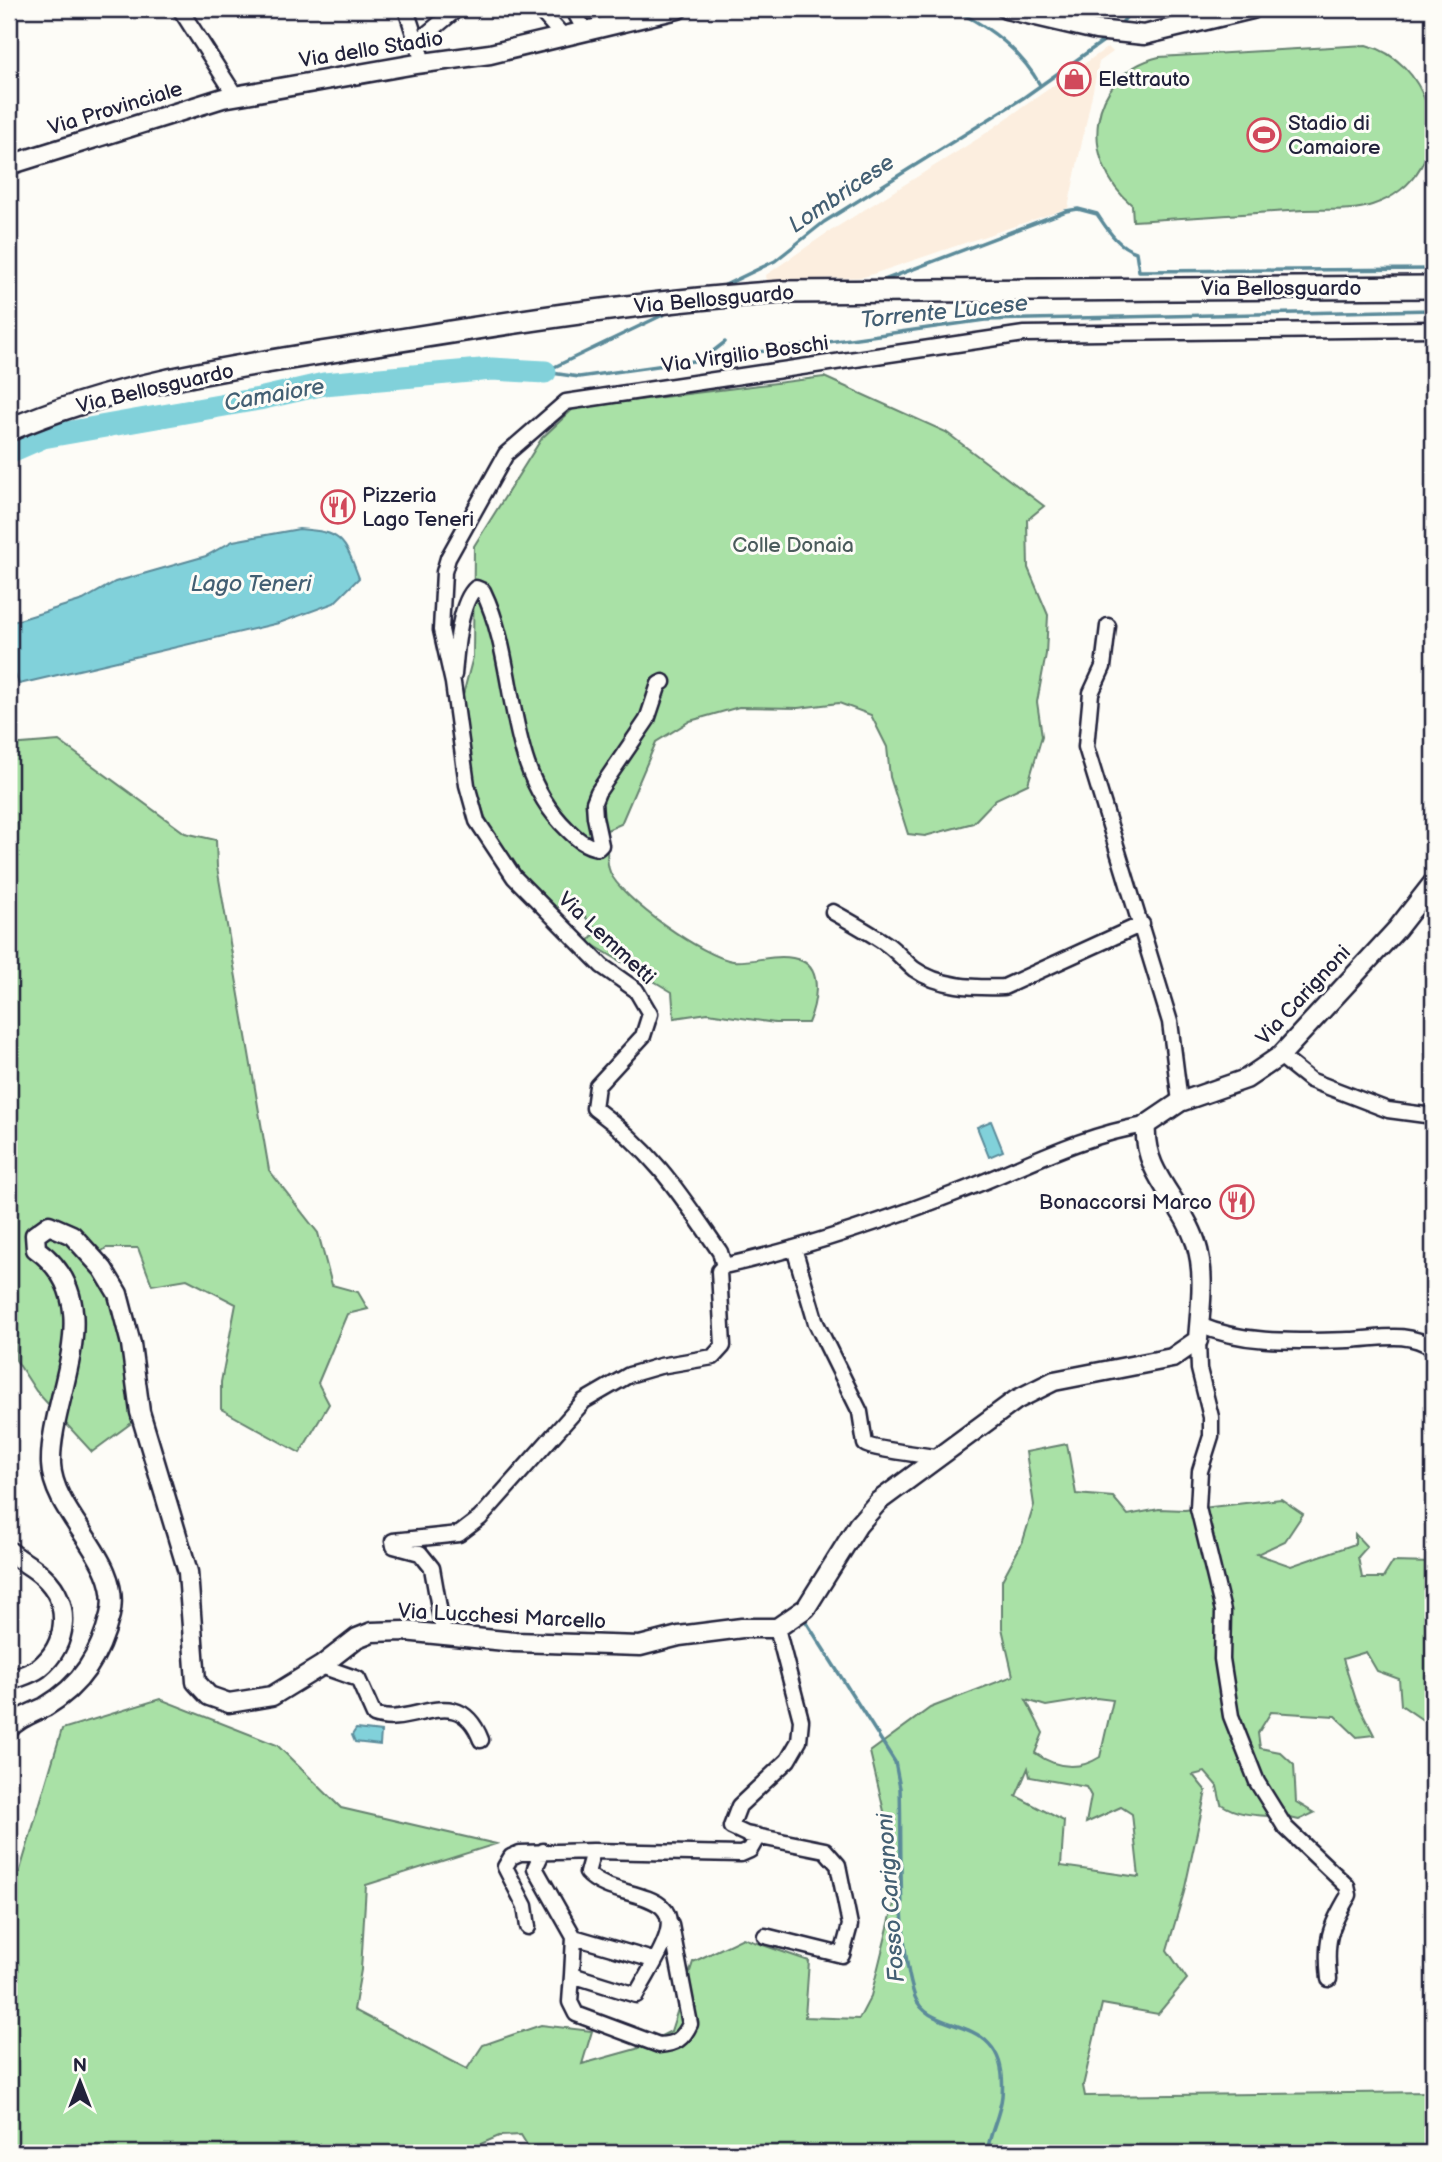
<svg xmlns="http://www.w3.org/2000/svg" width="1442" height="2162" font-family="'Balsamiq Sans',sans-serif">
	<style>
		.built { fill: #fceedf }
		.green { fill: #a9e1a6; stroke: #668270; stroke-width: 2; fill-rule: evenodd }
		.water { fill: #81d1da; stroke: #5b8b9a; stroke-width: 2 }
		.lines { fill: none; stroke-linecap: round; stroke-linejoin: round }
		.stream { stroke: #5b8b9a; stroke-width: 3.5 }
		.river { stroke: #81d1da; stroke-width: 23 }
		.minor-casing { stroke: #22223b; stroke-width: 19 }
		.tertiary-casing { stroke: #22223b; stroke-width: 23 }
		.secondary-casing { stroke: #22223b; stroke-width: 26 }
		.minor { stroke: #fdfcf7; stroke-width: 14 }
		.tertiary { stroke: #fdfcf7; stroke-width: 18 }
		.secondary { stroke: #fdfcf7; stroke-width: 21 }
		.labels { text-anchor: middle; stroke-width: 6; stroke-linejoin: round; paint-order: stroke }
		.street-label { font-size: 21px; fill: #22223b; stroke: #fdfcf7 }
		.poi-label { font-size: 21px; fill: #22223b; stroke: #fdfcf7; text-anchor: start }
		.park-label { font-size: 21px; fill: #4a5b5b; stroke: #fdfcf7 }
		.water-label { font-size: 23px; font-style: italic; fill: #435f73; stroke: #fdfcf7 }
	</style>
	<rect width="100%" height="100%" fill="#fdfcf7"/>
	<filter id="ink" filterUnits="userSpaceOnUse"><feTurbulence type="fractalNoise" baseFrequency=".0143" numOctaves="2"/><feDisplacementMap in="SourceGraphic" scale="14" xChannelSelector="R" yChannelSelector="G"/><feConvolveMatrix kernelMatrix="1 2 1 2 8 2 1 2 1" color-interpolation-filters="sRGB"/></filter>
	<g filter="url(#ink)">
		<path class="built" d="M 1108,47 L 1113,52 L 1099,62 L 1068,208 L 864,277 L 767,281 L 766,275 L 824,235 L 979,138 Z"/>
		<path class="green" d="M 1366,45 C 1397,53 1417,76 1427,105 C 1442,149 1414,192 1372,205 C 1352,212 1325,209 1303,210 C 1246,214 1190,218 1133,221 L 1132,205 C 1079,161 1086,75 1159,57 Z
			M 824,377 L 946,432 L 1044,506 L 1027,520 L 1028,568 L 1048,615 L 1046,654 L 1037,702 L 1042,736 L 1028,784 L 996,799 L 973,823 L 925,836 L 908,834 L 890,777 L 887,747 L 871,715 L 839,703 L 798,708 L 739,707 L 690,721 L 656,742 L 621,824 L 607,830 C 608,842 605,861 610,872 C 620,898 705,958 733,961 C 755,963 781,951 802,961 C 824,971 815,1007 808,1023 L 775,1023 L 708,1013 L 674,1018 L 672,992 L 588,942 L 597,931 L 570,898 L 557,908 L 523,876 L 488,826 L 474,784 L 460,706 L 473,657 L 474,546 L 542,438 L 574,408 Z
			M 59,741 L 185,833 L 216,840 L 217,867 L 269,1170 L 318,1233 L 332,1285 L 358,1292 L 368,1309 L 347,1314 L 318,1383 L 329,1404 L 300,1453 L 221,1409 L 221,1382 L 236,1304 L 187,1279 L 152,1285 L 138,1248 L 106,1248 L 86,1264 L 116,1296 L 134,1421 L 92,1452 L 36,1391 L 16,1360 L 15,1323 L 9,1327 L 9,745 Z
			M 1067,1444 L 1076,1494 L 1113,1497 L 1128,1515 L 1159,1509 L 1185,1510 L 1281,1499 L 1303,1514 L 1285,1541 L 1257,1554 L 1291,1566 L 1355,1544 L 1355,1534 L 1367,1547 L 1358,1557 L 1362,1578 L 1383,1578 L 1393,1562 L 1433,1563 L 1433,1727 L 1401,1705 L 1399,1679 L 1377,1671 L 1366,1652 L 1343,1659 L 1356,1700 L 1374,1735 L 1357,1737 L 1335,1716 L 1271,1712 L 1258,1733 L 1260,1748 L 1280,1752 L 1294,1765 L 1296,1802 L 1314,1813 L 1299,1820 C 1273,1813 1244,1820 1221,1804 L 1217,1786 L 1205,1772 L 1193,1775 L 1206,1791 L 1184,1892 L 1167,1950 L 1187,1979 L 1158,2014 L 1102,2004 L 1083,2086 L 1085,2096 L 1433,2092 L 1433,2153 L 532,2153 L 521,2135 L 499,2136 L 460,2153 L 9,2153 L 9,1886 L 18,1877 L 62,1729 L 160,1699 L 277,1745 L 341,1808 L 496,1844 L 366,1885 L 361,1970 L 354,2010 L 467,2069 L 483,2045 L 541,2025 L 592,2031 L 582,2064 L 636,2049 L 671,2031 L 693,1962 L 743,1938 L 809,1961 L 805,2017 L 859,2019 L 871,1996 L 900,1879 L 870,1752 L 930,1708 L 1013,1676 L 1002,1628 L 1002,1580 L 1023,1541 L 1034,1505 L 1026,1452 ZM 1096,1698 L 1113,1700 L 1100,1757 C 1078,1771 1056,1768 1035,1753 L 1043,1733 L 1026,1700 L 1046,1706 ZM 1028,1768 L 1030,1777 L 1086,1787 L 1091,1796 L 1086,1823 L 1121,1807 L 1132,1814 L 1139,1877 L 1061,1866 L 1064,1821 L 1016,1796 Z"/>
		<path class="water" d="M 299,529 C 342,532 344,538 359,578 L 334,603 L 279,623 L 19,684 L 9,660 L 9,623 L 83,600 L 115,582 L 206,556 L 233,541 Z
			M 991,1121 L 1003,1151 L 989,1157 L 977,1127 Z
			M 356,1729 L 381,1732 L 380,1745 L 355,1742 L 352,1735 Z"/>
		<g class="lines">
			<path class="stream" d="M 952,9 C 989,26 1020,49 1040,85
				M 1119,26 L 1133,9
				M 879,282 L 1066,211 L 1078,209 L 1097,214 C 1108,230 1117,246 1136,252 L 1139,271 L 1433,269
				M 719,288 L 775,261 L 824,222 L 1023,98 L 1109,37
				M 702,360 L 725,342
				M 546,371 L 671,311
				M 545,372 L 579,377 L 985,320 L 1433,310
				M 805,1620 L 895,1762 L 900,1788 C 902,1845 897,1947 915,1997 C 930,2038 1010,2010 1002,2096 C 1000,2116 989,2134 987,2153"/>
			<path class="river" d="M 9,452 L 43,437 L 259,399 L 324,384 L 492,369 L 545,372"/>
			<defs>
				<path id="minor" d="M 180,9 L 235,95
					M 406,9 L 423,62
					M 539,9 L 563,36
					M 573,9 L 585,31
					M 417,42 L 457,9
					M 1108,626 L 1103,667 L 1091,693 L 1086,747 L 1170,1022 L 1180,1102
					M 454,675 C 456,653 459,602 476,588 L 483,591 C 520,667 502,766 567,829 C 577,839 585,846 598,848 L 601,845 L 595,817 L 594,802 L 598,792 L 647,720 L 659,684 L 663,682
					M 833,912 C 851,922 869,932 885,943 C 896,950 904,961 914,969 C 939,987 974,988 1004,987 L 1142,924
					M 1280,1056 L 1310,1080 L 1388,1110 L 1433,1116
					M 1146,1125 C 1081,1135 1023,1167 961,1191 C 884,1221 804,1248 724,1266 L 720,1252 C 679,1192 654,1152 594,1108 L 597,1086 L 643,1036 L 650,1014 L 636,990 L 602,966 L 514,877 L 477,821 L 467,785 L 453,683 L 441,630 L 444,572 L 448,558 L 506,454 L 566,402 L 1024,334 L 1433,329
					M 794,1248 L 816,1323 L 860,1412 L 865,1444 C 871,1449 925,1455 939,1458
					M 1199,1325 C 1246,1345 1299,1341 1349,1340 C 1380,1339 1406,1330 1433,1348
					M 1198,1340 L 1199,1369 L 1211,1417 L 1211,1436 L 1200,1471 L 1198,1508 L 1223,1611 L 1222,1659 L 1231,1716 L 1257,1782 L 1285,1827 L 1347,1886 L 1349,1895 C 1329,1928 1325,1941 1329,1979
					M 444,1636 L 432,1568 L 420,1553 L 394,1546 L 393,1541 L 459,1534 L 480,1518 L 584,1401 L 629,1375 L 660,1366 L 713,1357 L 723,1346 L 719,1271 L 724,1266
					M 321,1666 L 358,1679 L 374,1715 C 412,1729 458,1680 481,1740
					M 543,1851 L 535,1868 L 574,1937 L 572,1975 L 636,1995 C 645,1978 657,1960 664,1943 C 689,1886 613,1902 587,1873 L 593,1851
					M 528,1927 L 525,1906 L 505,1867 L 511,1857 L 520,1853 L 593,1851 L 741,1854 L 750,1850 L 758,1836
					M 765,1936 L 842,1955 L 850,1925 L 838,1865 L 825,1850 L 746,1834 L 731,1827 L 739,1806 L 788,1760 L 799,1741 L 801,1720 L 777,1628
					M 574,1937 L 653,1960
					M 572,1975 L 570,2002 L 576,2014 L 659,2045 C 676,2044 683,2039 690,2024 L 671,1925"/>
				<path id="tertiary" d="M 1006,9 L 1096,30 L 1144,35 L 1252,9
					M 9,165 L 223,98 L 416,64 L 490,54 L 678,9
					M 9,1551 C 20,1561 34,1567 44,1577 C 72,1603 68,1645 39,1668 C 31,1674 18,1677 9,1681
					M 9,1729 C 17,1718 33,1713 45,1707 C 82,1685 100,1655 110,1615 C 124,1561 53,1516 51,1464 C 49,1395 112,1303 36,1249 L 35,1235 L 49,1225 L 72,1235 L 103,1269 L 118,1294 L 131,1344 L 140,1412 L 188,1572 L 196,1682 L 209,1696 L 229,1703 L 272,1696 L 321,1666 L 357,1638 L 372,1632 L 404,1631 L 515,1642 L 640,1646 L 679,1636 L 742,1628 L 777,1628 L 806,1608 L 858,1525 L 879,1501 L 1016,1400 L 1054,1381 L 1172,1358 L 1198,1340 C 1200,1309 1206,1273 1196,1243 C 1182,1200 1142,1174 1146,1125 L 1180,1102 L 1246,1079 L 1280,1056 L 1397,929 L 1433,883"/>
				<path id="secondary" d="M 9,430 C 118,382 241,366 358,347 C 499,324 640,301 782,292 L 1433,287"/>
			</defs>
			<use href="#minor" class="minor-casing"/>
			<use href="#tertiary" class="tertiary-casing"/>
			<use href="#secondary" class="secondary-casing"/>
			<use href="#minor" class="minor"/>
			<use href="#tertiary" class="tertiary"/>
			<use href="#secondary" class="secondary"/>
		</g>
	</g>
	<defs>
		<symbol id="shop-ring" viewBox="-11 -11 22 22"><circle r="9.5" fill="#fdfcf7" stroke="#d1495b" stroke-width="1.5"/><path d="M-5-2.5h2.3a2.7 3.5 0 0 1 5.4 0H5L5.5 6h-11ZM-1.5-2.5h3a1.5 2.3 0 0 0-3 0Z" fill="#d1495b"/></symbol>
		<symbol id="stadium-ring" viewBox="-11 -11 22 22"><circle r="9.5" fill="#fdfcf7" stroke="#d1495b" stroke-width="1.5"/><path d="M0-5a6.5 5 0 1 0 0 10a6.5 5 0 1 0 0-10ZM-3.5-1.8h7v3.6h-7Z" fill="#d1495b"/></symbol>
		<symbol id="restaurant-ring" viewBox="-11 -11 22 22"><circle r="9.5" fill="#fdfcf7" stroke="#d1495b" stroke-width="1.5"/><path d="M-5-6h1v4h1v-4h1v4h1v-4h1v5L-1.5 .5V6h-2V.5L-5-1ZM5-6V6H3V1.5H1.5Q1.5-4 5-6Z" fill="#d1495b"/></symbol>
	</defs>
	<g fill-rule="evenodd">
		<use href="#shop-ring" x="1055" y="60" width="38" height="38"/>
		<use href="#stadium-ring" x="1245" y="116" width="38" height="38"/>
		<use href="#restaurant-ring" x="319" y="488" width="38" height="38"/>
		<use href="#restaurant-ring" x="1218" y="1183" width="38" height="38"/>
	</g>
	<g class="labels">
		<g class="street-label">
			<text transform="translate(371 49) rotate(-9)" y="7">Via dello Stadio</text>
			<text transform="translate(115 108) rotate(-17)" y="7">Via Provinciale</text>
			<text x="1281" y="295">Via Bellosguardo</text>
			<text transform="translate(714 299) rotate(-5)" y="7">Via Bellosguardo</text>
			<text transform="translate(745 354) rotate(-8)" y="7">Via Virgilio Boschi</text>
			<text transform="translate(155 388) rotate(-13)" y="7">Via Bellosguardo</text>
			<text transform="translate(607 938) rotate(43)" y="7">Via Lemmetti</text>
			<text transform="translate(1303 995) rotate(-47)" y="7">Via Carignoni</text>
			<text transform="translate(502 1616) rotate(3)" y="7">Via Lucchesi Marcello</text>
		</g>
		<g class="poi-label">
			<text x="1098" y="86">Elettrauto</text>
			<text x="1288" y="130">Stadio di<tspan x="1288" dy="24">Camaiore</tspan></text>
			<text x="362" y="502">Pizzeria<tspan x="362" dy="24">Lago Teneri</tspan></text>
			<text x="1212" y="1209" text-anchor="end">Bonaccorsi Marco</text>
		</g>
		<g class="park-label">
			<text x="793" y="552">Colle Donaia</text>
		</g>
		<g class="water-label">
			<text transform="translate(841 193) rotate(-34)" y="8">Lombricese</text>
			<text transform="translate(944 311) rotate(-6)" y="8">Torrente Lucese</text>
			<text transform="translate(274 394) rotate(-10)" y="8">Camaiore</text>
			<text x="251" y="591">Lago Teneri</text>
			<text transform="translate(890 1898) rotate(-94)" y="8">Fosso Carignoni</text>
		</g>
	</g>
	<rect width="1442" height="2162" fill="none" stroke="#fdfcf7" stroke-width="35"/>
	<rect x="18" y="18" width="1407" height="2127" fill="none" stroke="#22223b" stroke-width="2.5" filter="url(#ink)"/>
	<g transform="translate(80 2082)" stroke="#fdfcf7" stroke-width="5" paint-order="stroke">
	<path d="M0-5L12 26L0 18L-12 26Z" fill="#22223b"/>
	<text y="-10" font-size="19" font-weight="bold" text-anchor="middle" fill="#22223b">N</text>
	</g>
</svg>
